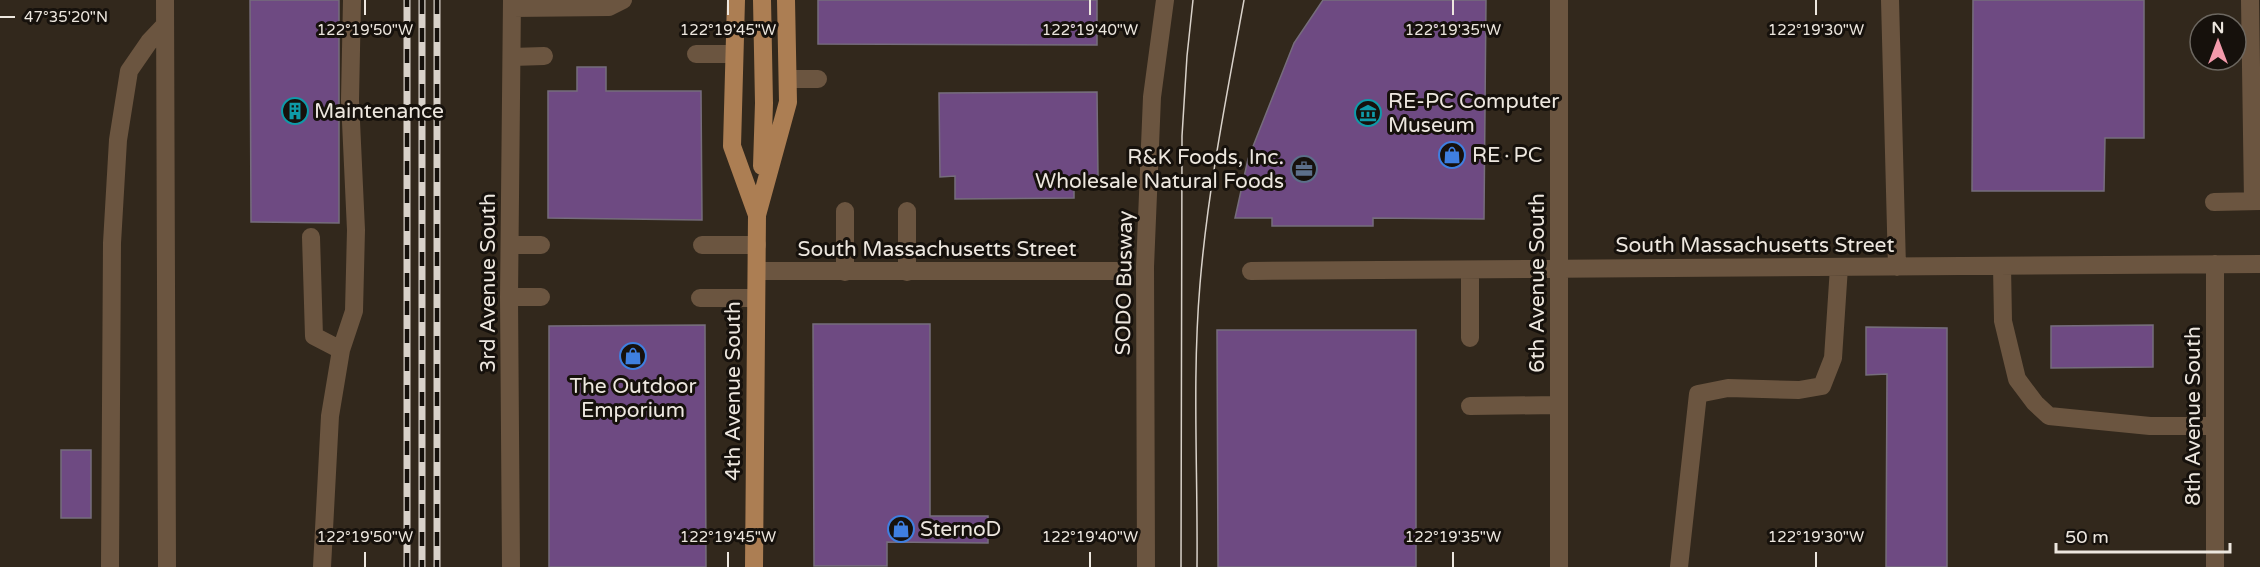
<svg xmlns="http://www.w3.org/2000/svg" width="2260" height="567" font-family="'Varela Round',sans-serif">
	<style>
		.building { fill: #6e4a82; stroke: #766d7c; stroke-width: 1.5 }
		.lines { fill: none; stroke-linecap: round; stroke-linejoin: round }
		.minor { stroke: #6b5540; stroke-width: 18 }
		.major { stroke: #ac7e53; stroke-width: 18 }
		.tram { stroke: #d9d2ca; stroke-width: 1.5 }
		.rail-casing { stroke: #d9d2ca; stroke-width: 7 }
		.rail { stroke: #16110c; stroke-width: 4.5; stroke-dasharray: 14; stroke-linecap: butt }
		.ticks { fill: none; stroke: #ede7df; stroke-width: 2 }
		.labels { text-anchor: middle; stroke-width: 6; stroke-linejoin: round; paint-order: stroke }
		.poi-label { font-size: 21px; fill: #ede7df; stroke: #16110c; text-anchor: start }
		.street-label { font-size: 21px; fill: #ede7df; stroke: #16110c }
		.ticks-label { font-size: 15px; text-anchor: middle; fill: #ede7df; stroke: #16110c; stroke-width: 6; stroke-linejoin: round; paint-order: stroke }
	</style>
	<rect width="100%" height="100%" fill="#32281c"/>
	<path class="building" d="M 250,0 L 339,0 L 339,223 L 251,222 Z
		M 818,0 L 1097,0 L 1097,45 L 818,44 Z
		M 1323,0 L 1486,0 L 1484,219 L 1373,218 L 1373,226 L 1272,226 L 1272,218 L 1235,218 L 1248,159 L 1294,43 Z
		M 1973,0 L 2144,0 L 2144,138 L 2105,138 L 2104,191 L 1972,191 Z
		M 577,67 L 606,67 L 606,91 L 701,91 L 702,220 L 548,218 L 548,91 L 577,91 Z
		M 1097,92 L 1098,177 L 1074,177 L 1074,198 L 955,199 L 955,176 L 940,177 L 939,93 Z
		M 813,324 L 930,324 L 930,516 L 988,516 L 988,543 L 887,542 L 887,566 L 814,566 Z
		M 705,325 L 706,567 L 549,567 L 549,326 Z
		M 2153,325 L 2153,367 L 2051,368 L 2051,326 Z
		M 1866,327 L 1947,328 L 1947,567 L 1886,567 L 1887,374 L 1866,375 Z
		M 1217,330 L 1416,330 L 1416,567 L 1218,567 Z
		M 61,450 L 91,450 L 91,518 L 61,518 Z"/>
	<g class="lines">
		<path class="minor" d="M 165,0 L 167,567
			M 1890,0 L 1897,267
			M 2250,0 L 2253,201
			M 512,8 L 609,7 L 623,0
			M 696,54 L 734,54
			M 512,57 L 544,56
			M 788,79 L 818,79
			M 2214,202 L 2260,201
			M 845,211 L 845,272
			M 907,211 L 907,272
			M 311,237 L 314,336 L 341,350
			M 510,245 L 541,245
			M 702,245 L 757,245
			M 2215,264 L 2215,567
			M 2002,266 L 2003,321 L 2017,379 L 2035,403 L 2049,416 L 2150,426 L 2215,426
			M 1470,270 L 1470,338
			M 757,271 L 1117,271
			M 1251,271 L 2260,264
			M 509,297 L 541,297
			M 700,298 L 756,298
			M 1470,406 L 1559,405
			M 110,567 L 112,243 L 118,140 L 129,71 L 149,42 L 165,25
			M 322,567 L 330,416 L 341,350 L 354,311 L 356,230 L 350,100 L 352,0
			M 511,567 L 509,297 L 512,0
			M 1146,567 L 1145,267 L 1152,97 L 1165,0
			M 1559,567 L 1559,0
			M 1679,567 L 1698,394 L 1728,388 L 1799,390 L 1822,386 L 1833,358 L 1839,267"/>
		<path class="major" d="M 736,0 L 732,146 L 757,215
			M 762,0 L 764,103 L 762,166
			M 754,567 L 757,215 L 788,102 L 786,0"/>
		<path class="tram" d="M 1181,567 L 1182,136 L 1187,56 L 1193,0
			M 1197,567 C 1198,473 1192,378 1200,284 C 1208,188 1227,94 1244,0"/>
		<defs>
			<path id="rail" d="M 422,0 L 422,567
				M 437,0 L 437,567
				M 407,567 L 407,0"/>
		</defs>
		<use href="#rail" class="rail-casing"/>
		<use href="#rail" class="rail"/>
	</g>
	<path class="ticks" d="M 365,0 L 365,15M 728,0 L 728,15M 1090,0 L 1090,15M 1453,0 L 1453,15M 1816,0 L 1816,15M 0,17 L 15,17M 365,552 L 365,567M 728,552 L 728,567M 1090,552 L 1090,567M 1453,552 L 1453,567M 1816,552 L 1816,567"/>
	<defs>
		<symbol id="building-ring" viewBox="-11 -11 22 22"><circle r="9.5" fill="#16110c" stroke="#0f9aa8" stroke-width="1.5"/><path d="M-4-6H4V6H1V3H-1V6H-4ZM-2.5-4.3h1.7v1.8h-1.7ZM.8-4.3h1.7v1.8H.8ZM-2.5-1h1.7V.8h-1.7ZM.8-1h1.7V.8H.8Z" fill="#0f9aa8"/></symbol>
		<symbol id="museum-ring" viewBox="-11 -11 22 22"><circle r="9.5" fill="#16110c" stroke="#0f9aa8" stroke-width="1.5"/><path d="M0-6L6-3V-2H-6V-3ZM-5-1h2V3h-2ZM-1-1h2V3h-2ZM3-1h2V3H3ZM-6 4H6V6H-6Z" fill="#0f9aa8"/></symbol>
		<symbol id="shop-ring" viewBox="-11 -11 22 22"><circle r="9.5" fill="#16110c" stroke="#3f7fe0" stroke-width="1.5"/><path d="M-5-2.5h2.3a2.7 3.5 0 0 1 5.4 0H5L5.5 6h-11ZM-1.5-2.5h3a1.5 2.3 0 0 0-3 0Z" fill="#3f7fe0"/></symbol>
		<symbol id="office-ring" viewBox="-11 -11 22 22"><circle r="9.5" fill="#16110c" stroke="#5c6f8a" stroke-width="1.5"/><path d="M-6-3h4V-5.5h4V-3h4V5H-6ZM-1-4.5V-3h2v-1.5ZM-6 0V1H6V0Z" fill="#5c6f8a"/></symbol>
	</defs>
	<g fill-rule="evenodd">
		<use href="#building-ring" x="280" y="96" width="30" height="30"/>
		<use href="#museum-ring" x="1353" y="98" width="30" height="30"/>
		<use href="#shop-ring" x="1437" y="140" width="30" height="30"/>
		<use href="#office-ring" x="1289" y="154" width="30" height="30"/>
		<use href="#shop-ring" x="618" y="341" width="30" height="30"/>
		<use href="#shop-ring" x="886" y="514" width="30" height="30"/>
	</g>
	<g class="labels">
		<g class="poi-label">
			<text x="1388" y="108">RE-PC Computer<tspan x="1388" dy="24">Museum</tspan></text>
			<text x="314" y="118">Maintenance</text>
			<text x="1472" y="162">RE∙PC</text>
			<text x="1284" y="164" text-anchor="end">R&amp;K Foods, Inc.<tspan x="1284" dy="24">Wholesale Natural Foods</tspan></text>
			<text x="633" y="393" text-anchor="middle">The Outdoor<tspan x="633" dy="24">Emporium</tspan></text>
			<text x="920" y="536">SternoD</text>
		</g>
		<g class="street-label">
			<text x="1755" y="252">South Massachusetts Street</text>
			<text x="937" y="256">South Massachusetts Street</text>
			<text transform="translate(488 283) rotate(-90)" y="7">3rd Avenue South</text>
			<text transform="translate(1124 283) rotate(-89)" y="7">SODO Busway</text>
			<text transform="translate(1537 283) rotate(-90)" y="7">6th Avenue South</text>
			<text transform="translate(733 391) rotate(-90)" y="7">4th Avenue South</text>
			<text transform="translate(2193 416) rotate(-90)" y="7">8th Avenue South</text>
		</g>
	</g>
	<g class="ticks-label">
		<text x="66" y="22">47°35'20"N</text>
		<text x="365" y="35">122°19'50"W</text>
		<text x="728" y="35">122°19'45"W</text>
		<text x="1090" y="35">122°19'40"W</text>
		<text x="1453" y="35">122°19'35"W</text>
		<text x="1816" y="35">122°19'30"W</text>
		<text x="365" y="542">122°19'50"W</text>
		<text x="728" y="542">122°19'45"W</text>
		<text x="1090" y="542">122°19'40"W</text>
		<text x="1453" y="542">122°19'35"W</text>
		<text x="1816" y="542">122°19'30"W</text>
	</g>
	<g transform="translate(2218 42)"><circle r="28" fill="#16110c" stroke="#6c6760" stroke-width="1.5"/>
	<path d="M0-4.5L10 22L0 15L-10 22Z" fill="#f39aab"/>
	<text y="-9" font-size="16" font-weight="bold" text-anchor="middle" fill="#ede7df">N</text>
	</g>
	<path d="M2056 543v9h174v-9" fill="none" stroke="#ede7df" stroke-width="3"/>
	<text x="2065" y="543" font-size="18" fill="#ede7df" stroke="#16110c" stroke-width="4.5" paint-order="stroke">50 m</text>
</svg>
